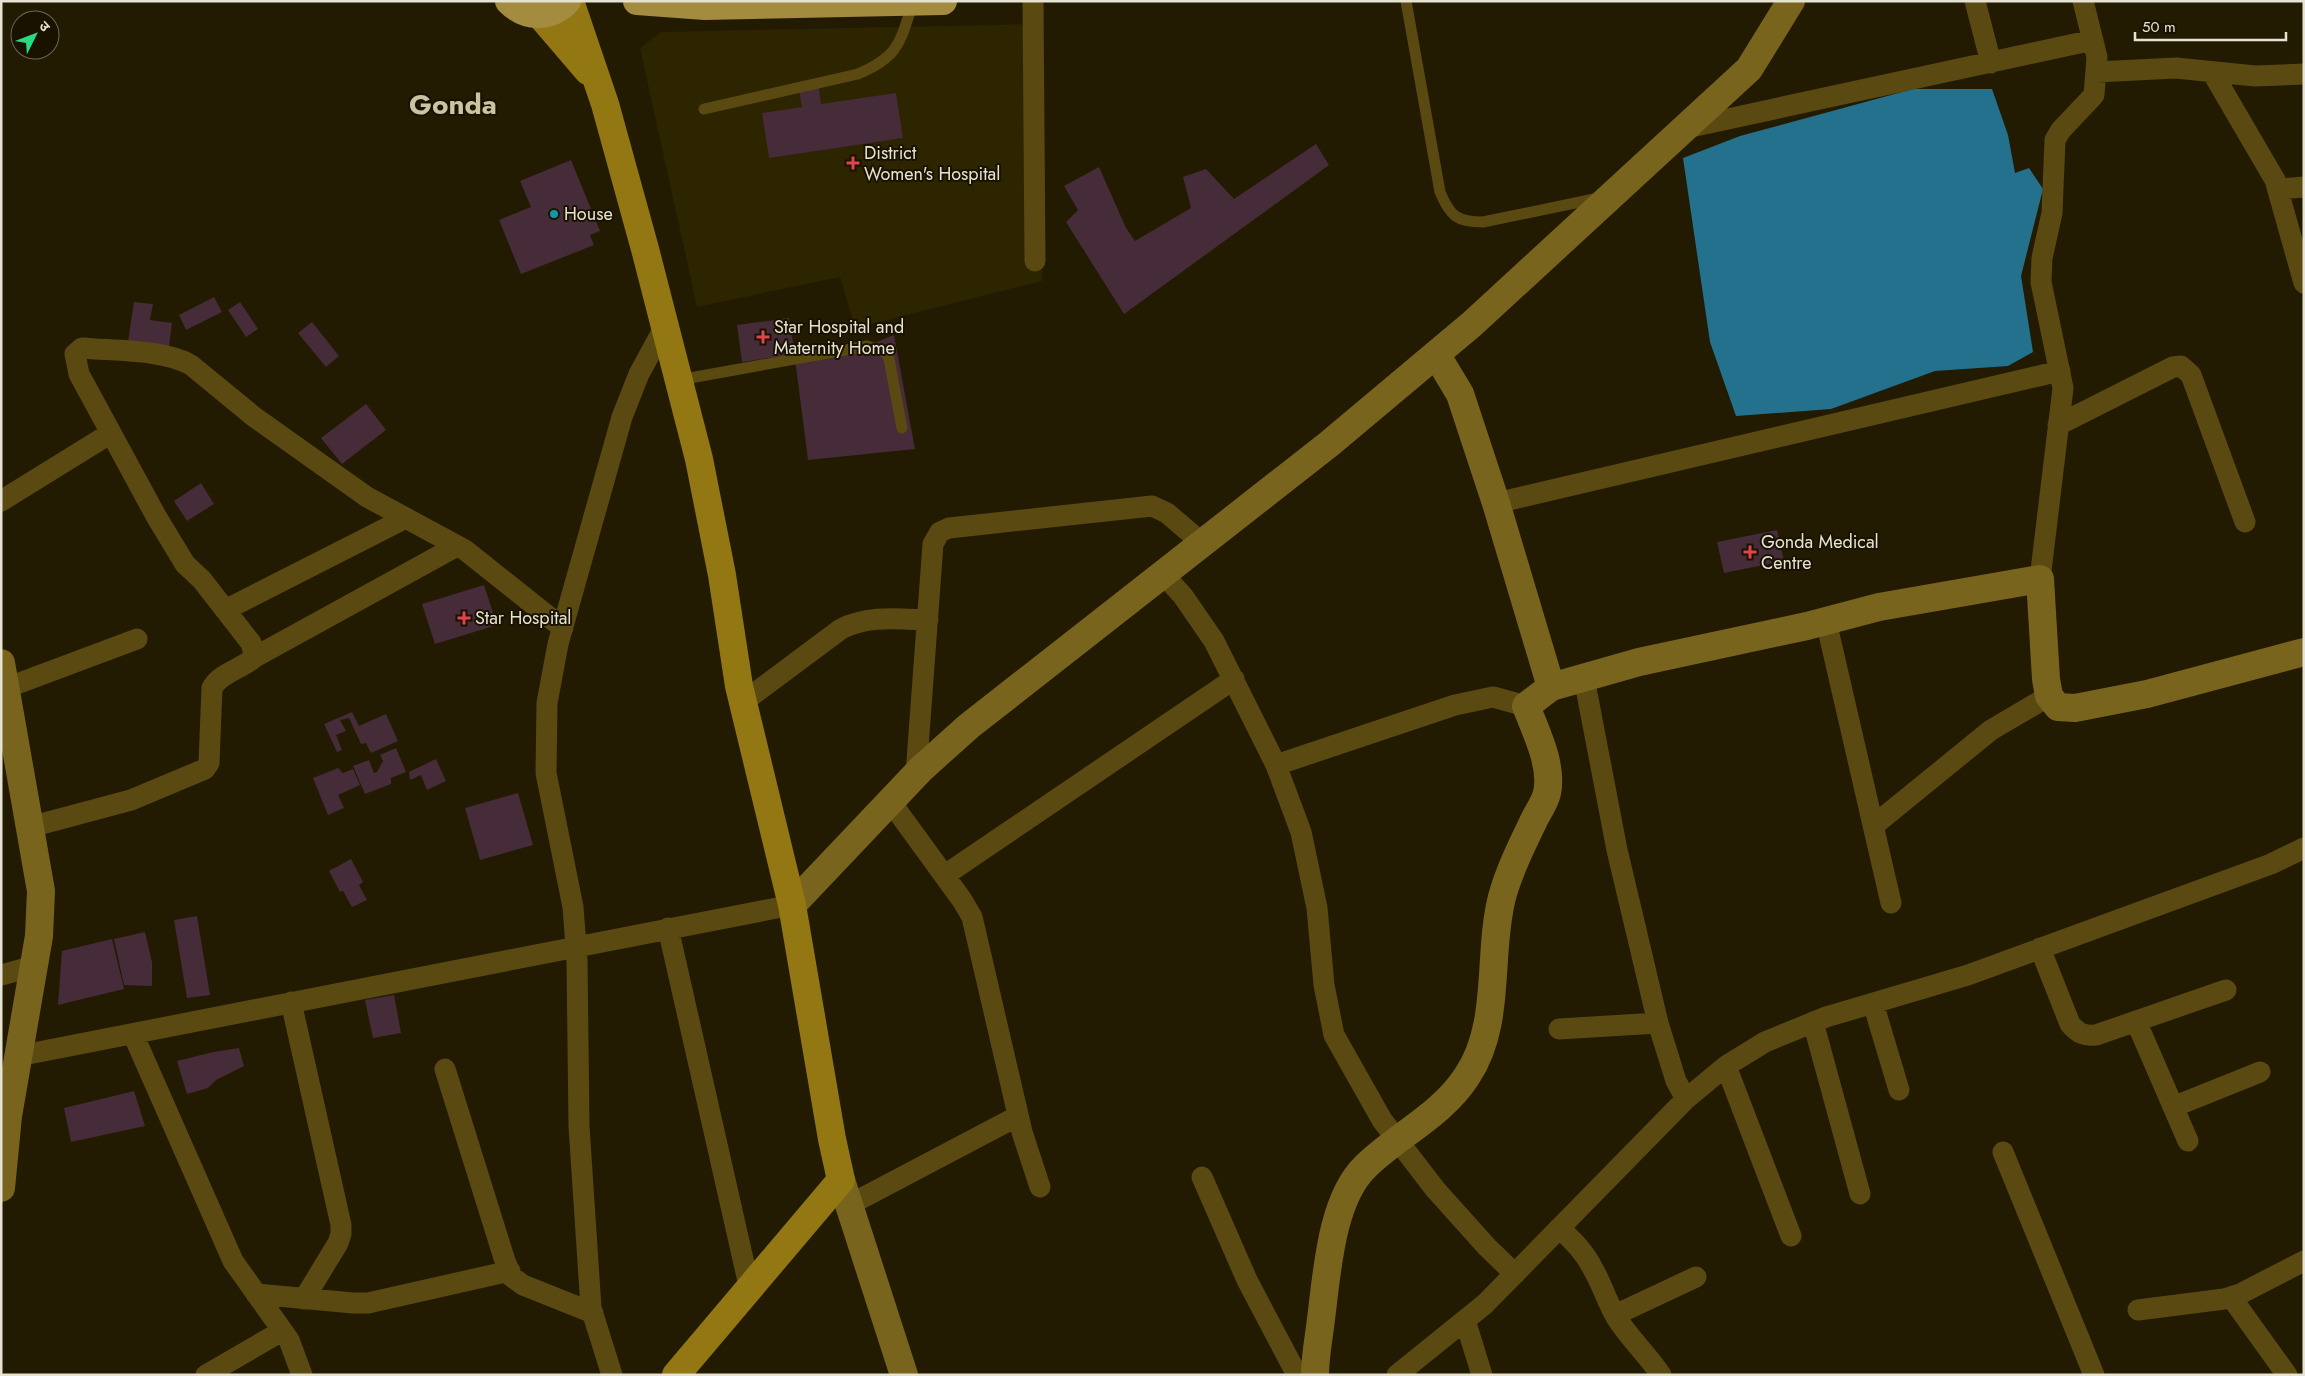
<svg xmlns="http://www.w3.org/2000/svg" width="2305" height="1376" font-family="Jost,'Noto Sans Devanagari',sans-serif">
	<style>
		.built { fill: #2d2400 }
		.water { fill: #23718d }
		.building { fill: #462b39 }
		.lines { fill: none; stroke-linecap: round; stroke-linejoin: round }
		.lane { stroke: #5a4911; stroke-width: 11 }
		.street { stroke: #5a4911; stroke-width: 21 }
		.secondary { stroke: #79641e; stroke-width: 28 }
		.primary { stroke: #937712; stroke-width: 28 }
		.highway { stroke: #a38b3f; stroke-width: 28 }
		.health-dot { fill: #e0444e; stroke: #191200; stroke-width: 2 }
		.culture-dot { fill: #0f9aa8; stroke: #191200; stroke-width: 2 }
		.labels { text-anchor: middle; stroke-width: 4; stroke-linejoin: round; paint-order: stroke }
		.poi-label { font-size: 18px; fill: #e7e3d3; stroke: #191200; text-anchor: start }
		.town-label { font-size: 28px; font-weight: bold; fill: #ccc3a3; stroke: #191200 }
	</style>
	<rect width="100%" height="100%" fill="#221b01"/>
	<path class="built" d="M 1040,24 L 1042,281 L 855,328 L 840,277 L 697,307 L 640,48 L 661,32 Z"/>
	<path class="water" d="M 1913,89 L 1992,89 L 2008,135 L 2015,173 L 2029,168 L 2043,189 L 2021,276 L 2033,352 L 2008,366 L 1935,371 L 1831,409 L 1736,416 L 1710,342 L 1683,158 L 1740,136 Z"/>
	<path class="building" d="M 818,81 L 821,104 L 896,93 L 903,138 L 769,158 L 762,113 L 802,107 L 798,84 Z
		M 1316,144 L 1329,165 L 1124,314 L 1066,222 L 1078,210 L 1064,186 L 1099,167 L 1126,228 L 1135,241 L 1191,208 L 1183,177 L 1206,169 L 1234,199 Z
		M 571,160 L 600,231 L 590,235 L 594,245 L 521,274 L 499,220 L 531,207 L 520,181 Z
		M 214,297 L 222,312 L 186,330 L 179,315 Z
		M 134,302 L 153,304 L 150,320 L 172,323 L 168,354 L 127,348 Z
		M 240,302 L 258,329 L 246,337 L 228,310 Z
		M 789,318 L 795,354 L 742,362 L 737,325 Z
		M 312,322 L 339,356 L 326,367 L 298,333 Z
		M 894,335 L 915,449 L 808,460 L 795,359 L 867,346 Z
		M 366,404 L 386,430 L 342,464 L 321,438 Z
		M 201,483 L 214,504 L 187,521 L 174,501 Z
		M 1777,530 L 1784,561 L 1724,573 L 1717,542 Z
		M 484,585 L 497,625 L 435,644 L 422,604 Z
		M 352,712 L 359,726 L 386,714 L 398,741 L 371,753 L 366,743 L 361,744 L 349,718 L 340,720 L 346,731 L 336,735 L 342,750 L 337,752 L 324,724 Z
		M 396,748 L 406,772 L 391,778 L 391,784 L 365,794 L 353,766 L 369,760 L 374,773 L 377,772 L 383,761 L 380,755 Z
		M 436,759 L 446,781 L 427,790 L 421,775 L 410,780 L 409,772 Z
		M 338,768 L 343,773 L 353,769 L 360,785 L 338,795 L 344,808 L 328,815 L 313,778 Z
		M 518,793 L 533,845 L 480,860 L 465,808 Z
		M 351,859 L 363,882 L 359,885 L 367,900 L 352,907 L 343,891 L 340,892 L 329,871 Z
		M 197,916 L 210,995 L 187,998 L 174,920 Z
		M 145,932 L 152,962 L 152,986 L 124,985 L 114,939 Z
		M 112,939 L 124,989 L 58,1005 L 62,951 Z
		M 394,995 L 401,1033 L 373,1038 L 365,1000 Z
		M 239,1048 L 244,1066 L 216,1080 L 208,1088 L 187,1094 L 177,1061 L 213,1052 Z
		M 134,1091 L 145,1126 L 71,1142 L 64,1108 Z"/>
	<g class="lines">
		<path class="lane" d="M 1406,1 L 1440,192 C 1450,216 1457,222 1483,222 L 1599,198
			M 704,109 L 858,74 C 900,56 900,42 913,2
			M 679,380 L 867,346 L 885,352 L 889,359 L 902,428"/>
		<path class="street" d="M 1033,1 L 1035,261
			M 1975,1 L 1991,63
			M 2096,72 L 2176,68 L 2255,76 L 2304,74
			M 2212,72 L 2275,180 L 2304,283
			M 1686,128 L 2093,40
			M 2279,189 L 2304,187
			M 2058,425 L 2173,367 L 2181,366 L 2191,375 L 2245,522
			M 1,501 L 111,433
			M 1496,503 L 2060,371
			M 1162,573 L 1183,596 L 1214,641 L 1276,765 L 1301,832 L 1317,908 L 1324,985 L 1334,1035 L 1382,1120 L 1435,1189 L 1487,1247 L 1515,1274
			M 2040,579 L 2063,388 L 2041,282 L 2042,258 L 2052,213 L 2055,140 L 2061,130 L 2094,95 L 2097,57 L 2083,1
			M 225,610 L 406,518
			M 1826,621 L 1891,903
			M 255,657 L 457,546
			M 1584,678 L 1617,850 L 1658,1023 L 1676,1081 L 1686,1099
			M 6,688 L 137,639
			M 743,702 L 841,629 C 868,615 898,619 928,620
			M 1276,765 L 1455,705 L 1493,697 L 1526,706
			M 916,774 L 933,544 L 940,532 L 949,528 L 1152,506 L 1167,513 L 1202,543
			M 890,801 L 962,900 L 972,917 L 1022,1132 L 1040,1187
			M 1873,826 L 1991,730 L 2049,696
			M 30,827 L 131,800 L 205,769 L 209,763 L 212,688 C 220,673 242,669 255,657 L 251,643 L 202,580 L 185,564 L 156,516 L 79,374 L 75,354 L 82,348 C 114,351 163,349 191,365 L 253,416 L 367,497 L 465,550 L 563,628
			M 945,875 L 1234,679
			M 668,928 L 750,1290
			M 2040,948 L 2070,1024 C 2078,1033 2083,1036 2096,1035 L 2226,990
			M 1,975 L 34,966
			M 291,1002 L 341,1225 L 341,1234 L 338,1243 L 304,1299
			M 1873,1003 L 1899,1090
			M 2136,1021 L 2188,1141
			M 1813,1022 L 1860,1194
			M 1559,1029 L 1658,1023
			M 133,1034 L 233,1261 L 289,1340 L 302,1375
			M 18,1056 L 792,905
			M 1726,1066 L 1791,1236
			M 445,1069 L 505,1261 L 512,1277 L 523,1285 L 593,1313
			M 2173,1107 L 2260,1072
			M 2003,1152 L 2094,1375
			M 1202,1177 L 1247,1280 L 1297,1375
			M 849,1205 L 1018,1116
			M 1559,1228 C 1573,1240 1585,1252 1593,1269 C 1602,1284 1607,1302 1616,1317 C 1629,1338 1647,1354 1661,1375
			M 256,1294 L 353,1303 L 368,1303 L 510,1271
			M 2231,1297 L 2287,1375
			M 2138,1310 L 2224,1299 L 2240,1294 L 2304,1261
			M 1615,1315 L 1696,1277
			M 1465,1320 L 1482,1375
			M 206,1375 L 282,1331
			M 612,1375 L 591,1308 L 579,1126 L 577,960 L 573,907 L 546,773 L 547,703 L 558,644 L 622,417 L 639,374 L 664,328
			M 1397,1375 L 1485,1304 L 1686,1099 L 1726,1066 L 1765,1042 L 1826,1017 L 1968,975 L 2271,864 L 2304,848"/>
		<path class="secondary" d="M 1436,354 L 1460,394 L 1496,503 L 1551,687
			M 1,663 L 41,891 L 39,936 L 8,1116 L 1,1188
			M 792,905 L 921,769 L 969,726 L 1329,444 L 1472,324 L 1749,69 L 1791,1
			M 841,1180 L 904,1375
			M 1315,1375 C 1315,1356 1319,1337 1321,1319 C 1327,1273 1331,1199 1366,1166 C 1398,1135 1443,1114 1467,1076 C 1502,1024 1487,956 1502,897 C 1509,871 1522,845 1534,820 C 1538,812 1545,802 1547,793 C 1553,765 1536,732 1526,706 L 1551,687 L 1639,662 L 1807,626 L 1879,607 L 2040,579 L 2046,679 L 2049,696 L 2058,707 L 2075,708 L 2147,694 L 2304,652"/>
		<path class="primary" d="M 570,1 L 605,104 L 645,249 L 699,459 L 722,575 L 739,686 L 792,905 L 832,1139 L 841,1180 L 676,1375
			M 540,15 L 588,71"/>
		<path class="highway" d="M 509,1 C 526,18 550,19 567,1
			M 637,1 L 705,6 L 943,1"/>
	</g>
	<g class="health-dot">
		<path d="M850.5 155.5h5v5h5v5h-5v5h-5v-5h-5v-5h5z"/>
		<path d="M760.5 329.5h5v5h5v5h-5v5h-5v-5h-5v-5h5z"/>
		<path d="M1747.5 544.5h5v5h5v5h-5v5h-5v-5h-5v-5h5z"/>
		<path d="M461.5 610.5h5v5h5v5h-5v5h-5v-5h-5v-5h5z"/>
	</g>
	<circle class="culture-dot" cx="554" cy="214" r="5"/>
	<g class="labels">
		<g class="poi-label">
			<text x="864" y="159">District<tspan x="864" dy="21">Women's Hospital</tspan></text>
			<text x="564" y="220">House</text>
			<text x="774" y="333">Star Hospital and<tspan x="774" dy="21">Maternity Home</tspan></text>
			<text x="1761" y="548">Gonda Medical<tspan x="1761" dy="21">Centre</tspan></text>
			<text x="475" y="624">Star Hospital</text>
		</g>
		<g class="town-label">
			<text x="453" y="114">Gonda</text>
		</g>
	</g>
	<rect width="2305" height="1376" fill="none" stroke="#e7e3d3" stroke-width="5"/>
	<g transform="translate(35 35) rotate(48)"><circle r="24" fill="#191200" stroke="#6b6654"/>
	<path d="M0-4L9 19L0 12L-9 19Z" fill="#2bd884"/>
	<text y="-8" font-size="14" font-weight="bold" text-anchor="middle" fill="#e7e3d3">उ</text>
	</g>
	<path d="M2135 32v8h151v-8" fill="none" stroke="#e7e3d3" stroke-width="2.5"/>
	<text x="2142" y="32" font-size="15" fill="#e7e3d3" stroke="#191200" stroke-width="4" paint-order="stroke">50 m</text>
</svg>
